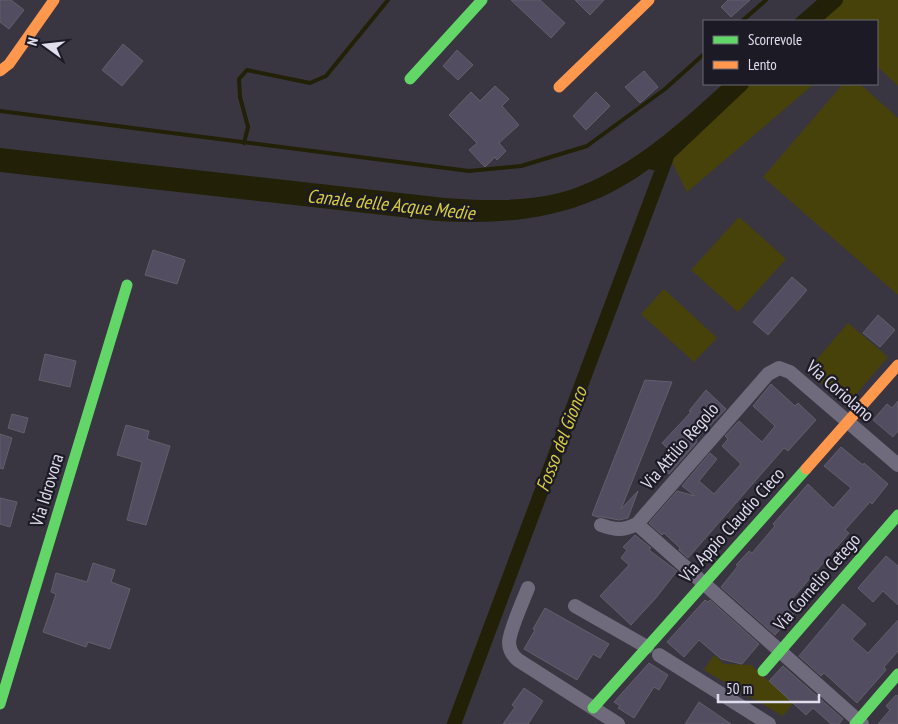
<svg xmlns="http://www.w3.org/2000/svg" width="898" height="724" font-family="'PT Sans Narrow',sans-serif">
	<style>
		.green { fill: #474209 }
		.water { fill: #222006 }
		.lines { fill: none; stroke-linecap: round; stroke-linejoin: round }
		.stream { stroke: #222006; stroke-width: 4 }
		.canal { stroke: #222006; stroke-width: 14 }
		.building { fill: #534d62; stroke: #625f6a }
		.street { stroke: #6f6b7c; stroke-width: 14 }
		.fast { stroke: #63d668; stroke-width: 11 }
		.slow { stroke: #ff974d; stroke-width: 11 }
		.labels { text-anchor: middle; stroke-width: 4.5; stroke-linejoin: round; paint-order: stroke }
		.street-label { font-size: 18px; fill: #e0dded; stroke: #1c1a25 }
		.water-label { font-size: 19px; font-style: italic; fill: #d9cf3e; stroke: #1c1a25 }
	</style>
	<rect width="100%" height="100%" fill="#393642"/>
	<path class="green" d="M 836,0 L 898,0 L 898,86 L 877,66 L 877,21 L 812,21 Z
		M 742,84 L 814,84 L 687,192 L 668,154 Z
		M 843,84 L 860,84 L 898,118 L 898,295 L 763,177 Z
		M 739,217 L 786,259 L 738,312 L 691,270 Z
		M 664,289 L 717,338 L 694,362 L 641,314 Z
		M 848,323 L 888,357 L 847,405 L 807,371 Z
		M 714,655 L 724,664 L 751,665 L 793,703 L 783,716 L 704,670 Z"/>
	<path class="water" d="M 817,0 L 836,0 L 812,21 L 793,21 Z
		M 723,84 L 742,84 C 717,107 694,132 668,154 C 598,214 526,226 437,221 L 0,172 L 0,148 L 445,198 C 488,201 536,203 578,187 C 634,165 679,124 723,84 Z"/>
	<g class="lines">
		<path class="stream" d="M 742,21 L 766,0
			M 0,111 L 469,171 L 521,166 L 587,146 L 665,89 L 704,54
			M 244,143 L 248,127 L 240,97 L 239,79 L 247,70 L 310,83 L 326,76 L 388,0"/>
		<path class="canal" d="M 812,21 L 836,0
			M 653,163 L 668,154 L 742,84
			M 454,724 L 668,154"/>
	</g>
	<path class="building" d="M 0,0 L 11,0 L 24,10 L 9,29 L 0,22 Z
		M 511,0 L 540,0 L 565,23 L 551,38 Z
		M 575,0 L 604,0 L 590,15 Z
		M 728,0 L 750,0 L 731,17 L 721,7 Z
		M 123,44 L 143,61 L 122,86 L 102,70 Z
		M 457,50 L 473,65 L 458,80 L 443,66 Z
		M 644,71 L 658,87 L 640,103 L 625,87 Z
		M 495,86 L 509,99 L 502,106 L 519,125 L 499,143 L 506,151 L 497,160 L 495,157 L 485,167 L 469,150 L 477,143 L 449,115 L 471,92 L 480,101 Z
		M 596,92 L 610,106 L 586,130 L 573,116 Z
		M 153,250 L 185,260 L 177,284 L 145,275 Z
		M 792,277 L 807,290 L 768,335 L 753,322 Z
		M 878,315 L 895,330 L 880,347 L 863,333 Z
		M 45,354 L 76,361 L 70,387 L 39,380 Z
		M 645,380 L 672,382 L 621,509 L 638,491 L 628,518 L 619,520 L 603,517 L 597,517 L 592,515 Z
		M 771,384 L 795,406 L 798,403 L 816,420 L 788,451 L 784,448 L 688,558 L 679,550 L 680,548 L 664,533 L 662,535 L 649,523 L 677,491 L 695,496 L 682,486 L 710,453 L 717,459 L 699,481 L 714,494 L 741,464 L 722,446 L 728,439 L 725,436 L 739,421 L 762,442 L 775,426 L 753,406 Z
		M 706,390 L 726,409 L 696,440 L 697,442 L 669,474 L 660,467 L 672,453 L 662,443 L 691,412 L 689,411 Z
		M 898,401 L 898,431 L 893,437 L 873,420 L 887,404 L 892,408 Z
		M 12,414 L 28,418 L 24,433 L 8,428 Z
		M 126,425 L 149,431 L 147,439 L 170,446 L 146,525 L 127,520 L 142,462 L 117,455 Z
		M 0,434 L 12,438 L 3,469 L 0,468 Z
		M 841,447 L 863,465 L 864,463 L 888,484 L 872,504 L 870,502 L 845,530 L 849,533 L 792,599 L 800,607 L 775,635 L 721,587 L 738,566 L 736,565 L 749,551 L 752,553 L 775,526 L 773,524 L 808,484 L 833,508 L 851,488 L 824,466 Z
		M 0,498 L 17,502 L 10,527 L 0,524 Z
		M 635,535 L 651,548 L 649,550 L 677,571 L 655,599 L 631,625 L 600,596 L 629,565 L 621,558 L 627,550 L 623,547 Z
		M 886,556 L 898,566 L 898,605 L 883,591 L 873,602 L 858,588 Z
		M 93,563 L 115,570 L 111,582 L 130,589 L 110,649 L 88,642 L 86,647 L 43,632 L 56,594 L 51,592 L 56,573 L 87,582 Z
		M 705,600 L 708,602 L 710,600 L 759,644 L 742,664 L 721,659 L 699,640 L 684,657 L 667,642 Z
		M 843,604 L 866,624 L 852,639 L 868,653 L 898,620 L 898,651 L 884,667 L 886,670 L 857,703 L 824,673 L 821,676 L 799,656 Z
		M 545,608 L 609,644 L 600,658 L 593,654 L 577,680 L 524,649 L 535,630 L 533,629 Z
		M 649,663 L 668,675 L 659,690 L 654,687 L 634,718 L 618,708 L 620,706 L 614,702 Z
		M 783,666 L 843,719 L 839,724 L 831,724 L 813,708 L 806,715 L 769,681 Z
		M 524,688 L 543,701 L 528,724 L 503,724 L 515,707 L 512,705 Z
		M 896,695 L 898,696 L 898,724 L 878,724 L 890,710 L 886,706 Z
		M 699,702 L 731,724 L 685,724 Z"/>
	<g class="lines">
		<path class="street" d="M 637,524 L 862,724
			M 601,525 C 615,530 623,531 637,524 L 768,374 L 779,368 L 790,372 L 898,465
			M 528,588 C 523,601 510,629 509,642 C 509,650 512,655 518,660 L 618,724
			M 575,606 L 647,647
			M 659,655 L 769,724"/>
		<path class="fast" d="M 410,79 L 482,0
			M 763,671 L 898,515
			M 0,704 L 127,285
			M 593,708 L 806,469
			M 855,724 L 898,674"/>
		<path class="slow" d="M 0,71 L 9,64 L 54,0
			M 559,87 L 649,0
			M 806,469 L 898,365"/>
	</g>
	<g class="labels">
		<g class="street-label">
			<text transform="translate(840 391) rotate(41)" y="6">Via Coriolano</text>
			<text transform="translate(680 446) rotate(-49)" y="6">Via Attilio Regolo</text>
			<text transform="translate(47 490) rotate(-73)" y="6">Via Idrovora</text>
			<text transform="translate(732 525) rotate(-48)" y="6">Via Appio Claudio Cieco</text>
			<text transform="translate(817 582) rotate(-49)" y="6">Via Cornelio Cetego</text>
		</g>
		<g class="water-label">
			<text transform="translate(391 204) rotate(6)" y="7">Canale delle Acque Medie</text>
			<text transform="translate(561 439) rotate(-69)" y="7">Fosso del Gionco</text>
		</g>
	</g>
	<rect x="703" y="20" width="175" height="65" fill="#1c1a25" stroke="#6a6875"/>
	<rect x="713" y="36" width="25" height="8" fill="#63d668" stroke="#6a6875"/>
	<text x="748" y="45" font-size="15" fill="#e0dded">Scorrevole</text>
	<rect x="713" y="61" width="25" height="8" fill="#ff974d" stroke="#6a6875"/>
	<text x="748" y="70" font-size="15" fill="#e0dded">Lento</text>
	<g transform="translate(45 45) rotate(285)" stroke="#1c1a25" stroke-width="4" paint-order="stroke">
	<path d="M0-4L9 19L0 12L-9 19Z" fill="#e0dded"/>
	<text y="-8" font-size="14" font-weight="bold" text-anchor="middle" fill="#e0dded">N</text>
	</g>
	<path d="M718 694v8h101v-8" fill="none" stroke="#e0dded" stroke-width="2.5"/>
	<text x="726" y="694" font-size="15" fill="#e0dded" stroke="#1c1a25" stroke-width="4" paint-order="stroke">50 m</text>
</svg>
